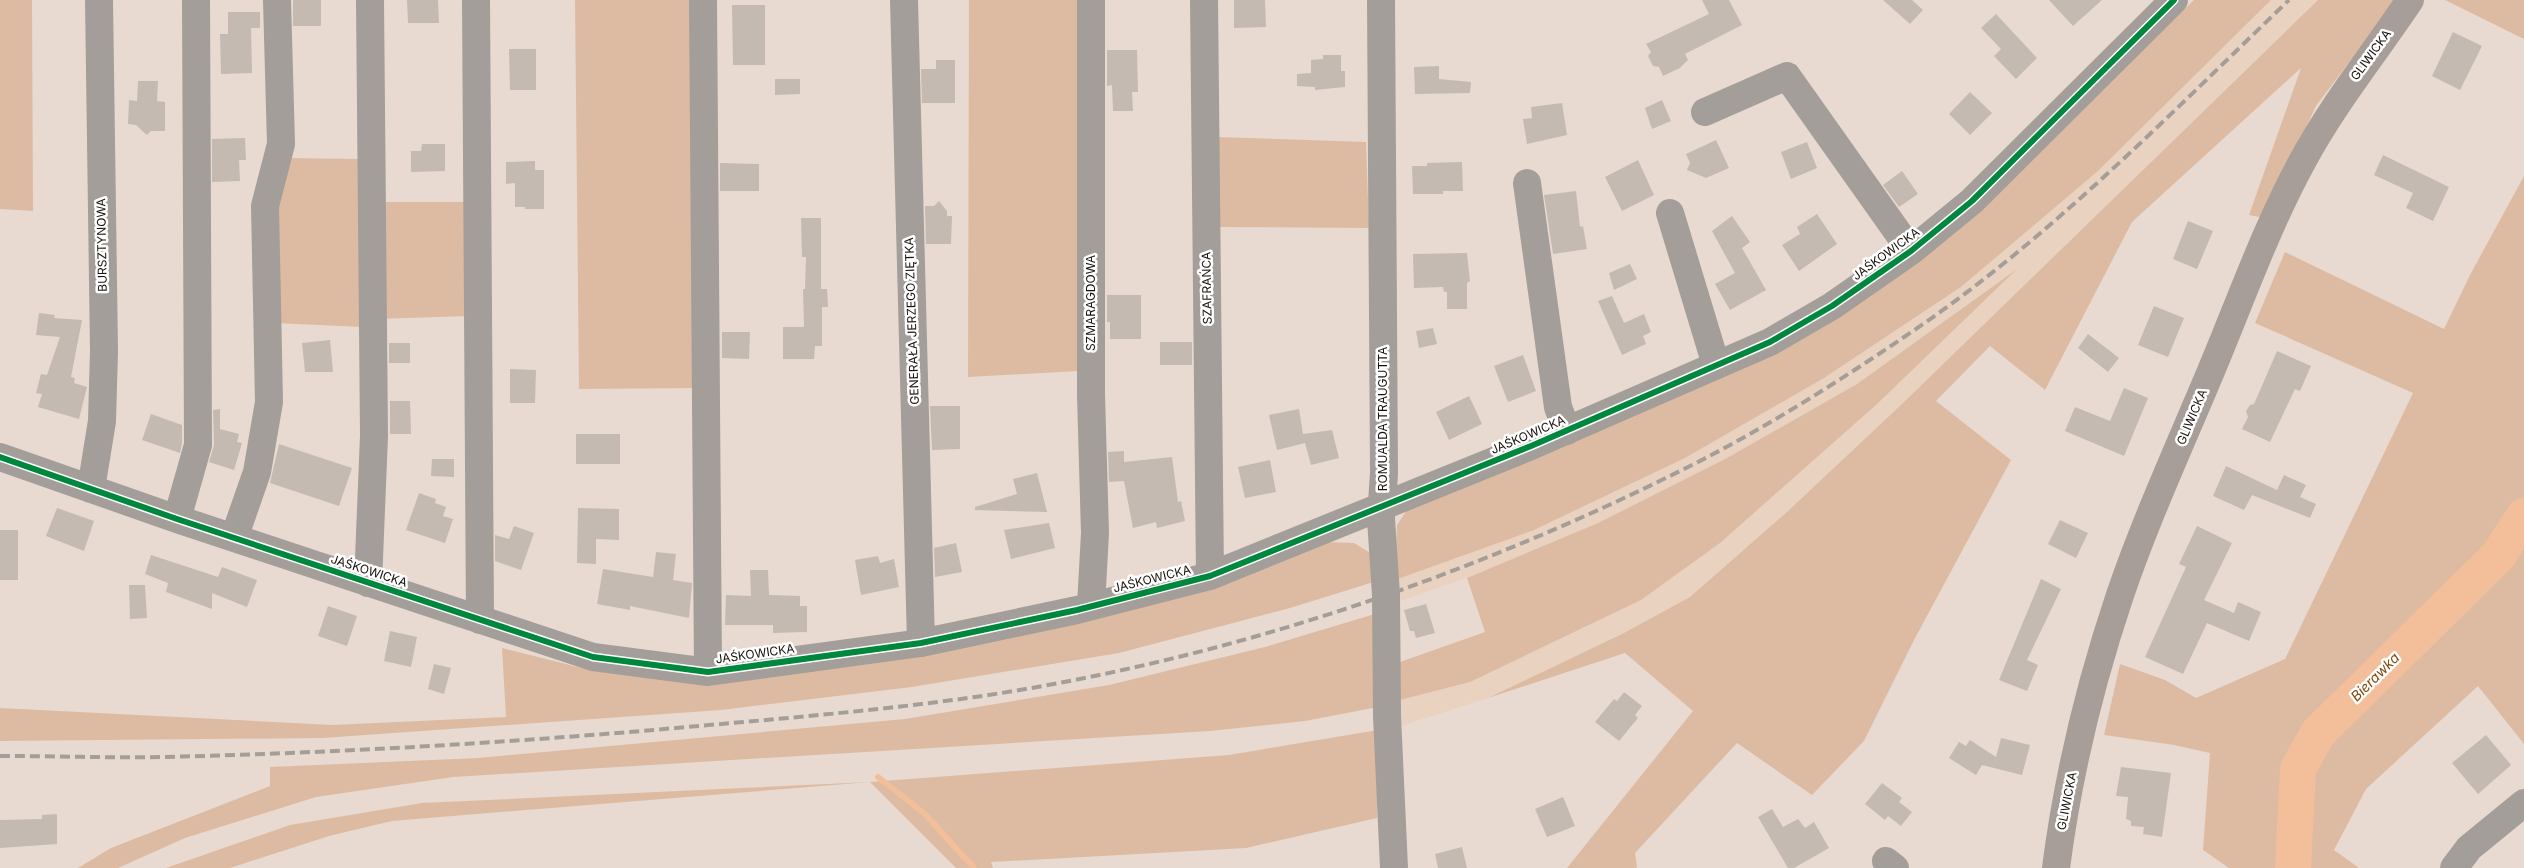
<svg xmlns="http://www.w3.org/2000/svg" width="2524" height="868" font-family="Inter,sans-serif">
	<style>
		.built { fill: #ead2c1 }
		.green { fill: #ddbba2 }
		.lines { fill: none; stroke-linecap: round; stroke-linejoin: round }
		.stream { stroke: #f2bf9a; stroke-width: 6 }
		.river { stroke: #f2bf9a; stroke-width: 36 }
		.building { fill: #c4bab2 }
		.minor { stroke: #a39e99; stroke-width: 28 }
		.major { stroke: #a89e99; stroke-width: 28 }
		.rail { stroke: #a59e98; stroke-width: 4; stroke-dasharray: 10 5; stroke-linecap: butt }
		.cycleway-casing { stroke: #fff; stroke-width: 9 }
		.cycleway { stroke: #00873e; stroke-width: 6 }
		.labels { text-anchor: middle; stroke-width: 5; stroke-linejoin: round; paint-order: stroke }
		.street-label { font-size: 12px; fill: #170f09; stroke: #fff }
		.water-label { font-size: 14px; font-style: italic; fill: #814509; stroke: #fff }
	</style>
	<rect width="100%" height="100%" fill="#e8dad0"/>
	<path class="built" d="M 2271,0 L 2318,0 L 1903,403 L 1788,511 L 1690,597 L 1622,634 L 1488,698 L 1401,726 L 1400,700 L 1470,682 L 1720,543 L 1876,405 L 2012,272 L 1857,384 L 1727,458 L 1598,523 L 1467,578 L 1397,602 L 1395,580 L 1534,530 L 1685,458 L 1824,378 L 1961,287 L 2098,171 Z"/>
	<path class="green" d="M 0,0 L 32,0 L 33,211 L 0,209 Z
		M 575,0 L 703,0 L 699,388 L 579,389 Z
		M 969,0 L 1096,0 L 1096,370 L 968,377 Z
		M 2194,0 L 2271,0 L 2098,171 L 1961,287 L 1824,378 L 1685,458 L 1534,530 L 1395,580 L 1397,525 L 1407,510 L 1811,332 L 2060,128 Z
		M 2318,0 L 2396,0 L 2316,106 L 2264,218 L 2249,215 L 2301,68 L 2132,222 L 2045,390 L 1990,346 L 1936,401 L 2011,460 L 1914,640 L 1864,741 L 1812,795 L 1737,743 L 1635,853 L 1637,868 L 1567,868 L 1693,711 L 1625,653 L 1488,698 L 1622,634 L 1690,597 L 1788,511 L 1903,403 Z
		M 2445,0 L 2524,0 L 2524,39 Z
		M 1218,137 L 1366,142 L 1369,228 L 1217,227 Z
		M 284,158 L 362,159 L 383,202 L 473,202 L 470,316 L 376,319 L 363,327 L 274,323 L 272,204 Z
		M 2524,176 L 2524,744 L 2478,686 L 2366,789 L 2334,850 L 2359,868 L 2229,868 L 2203,850 L 2210,753 L 2174,745 L 2104,735 L 2120,664 L 2165,680 L 2196,698 L 2285,659 L 2413,393 L 2255,323 L 2285,252 L 2444,329 L 2470,275 Z
		M 2017,269 L 1876,405 L 1720,543 L 1641,600 L 1470,682 L 1400,700 L 1400,662 L 1485,632 L 1467,578 L 1598,523 L 1727,458 L 1857,384 Z
		M 1324,542 L 1354,543 L 1372,554 L 1377,581 L 1290,608 L 1119,653 L 912,687 L 721,710 L 323,738 L 0,741 L 0,708 L 332,725 L 506,717 L 502,648 L 586,669 L 708,680 Z
		M 1378,613 L 1378,707 L 1305,721 L 1210,731 L 453,777 L 316,797 L 185,838 L 118,868 L 78,868 L 111,848 L 270,786 L 270,767 L 478,758 L 905,719 L 1109,685 L 1265,647 Z
		M 1378,730 L 1377,818 L 1246,848 L 991,862 L 993,868 L 956,868 L 870,782 L 392,821 L 329,836 L 230,868 L 166,868 L 290,825 L 422,803 L 870,782 L 1229,755 Z"/>
	<g class="lines">
		<path class="stream" d="M 878,777 L 925,814 L 974,868"/>
		<path class="river" d="M 2293,868 L 2298,769 L 2318,733 L 2498,556 L 2524,516"/>
	</g>
	<path class="building" d="M 293,0 L 321,0 L 321,26 L 293,26 Z
		M 407,0 L 438,0 L 439,23 L 408,23 Z
		M 1234,0 L 1265,0 L 1266,27 L 1234,28 Z
		M 1702,0 L 1729,0 L 1742,25 L 1685,54 L 1688,60 L 1680,68 L 1663,76 L 1659,67 L 1653,66 L 1648,56 L 1651,52 L 1646,44 L 1709,14 Z
		M 1883,0 L 1912,0 L 1923,10 L 1910,24 Z
		M 2049,0 L 2102,0 L 2073,26 Z
		M 732,5 L 765,5 L 765,65 L 733,65 Z
		M 228,12 L 260,12 L 260,28 L 251,28 L 252,73 L 221,74 L 220,34 L 228,34 Z
		M 1996,14 L 2037,58 L 2016,79 L 1994,56 L 2001,49 L 1981,28 Z
		M 2453,32 L 2482,46 L 2460,90 L 2432,76 Z
		M 509,49 L 536,49 L 536,90 L 510,90 Z
		M 1107,50 L 1137,50 L 1138,92 L 1132,92 L 1133,111 L 1113,111 L 1112,85 L 1107,86 Z
		M 1323,55 L 1341,55 L 1341,71 L 1345,71 L 1345,87 L 1315,90 L 1315,87 L 1297,86 L 1297,74 L 1311,73 L 1311,60 L 1323,59 Z
		M 936,60 L 955,60 L 955,103 L 922,103 L 921,69 L 936,69 Z
		M 1439,66 L 1439,79 L 1471,82 L 1470,93 L 1415,94 L 1414,67 Z
		M 775,79 L 800,79 L 800,94 L 775,95 Z
		M 138,81 L 158,81 L 157,101 L 165,102 L 165,131 L 151,131 L 147,135 L 136,125 L 128,124 L 129,100 L 137,101 Z
		M 1970,92 L 1992,113 L 1970,135 L 1949,114 Z
		M 1662,100 L 1671,121 L 1652,129 L 1645,108 Z
		M 1562,103 L 1567,135 L 1527,144 L 1523,119 L 1532,118 L 1531,107 Z
		M 245,138 L 246,160 L 239,160 L 240,181 L 212,182 L 212,139 Z
		M 1716,140 L 1729,168 L 1706,178 L 1687,170 L 1690,163 L 1686,154 Z
		M 1807,142 L 1817,168 L 1791,179 L 1781,152 Z
		M 422,144 L 445,144 L 445,171 L 411,172 L 411,151 L 421,151 Z
		M 2383,155 L 2449,187 L 2433,221 L 2406,208 L 2413,193 L 2374,175 Z
		M 1638,160 L 1654,195 L 1622,211 L 1605,177 Z
		M 535,161 L 535,170 L 544,170 L 544,209 L 525,209 L 525,207 L 515,207 L 515,183 L 506,184 L 506,162 Z
		M 1462,162 L 1463,191 L 1443,191 L 1443,194 L 1413,194 L 1412,166 L 1427,166 L 1427,163 Z
		M 720,163 L 759,164 L 759,191 L 720,191 Z
		M 1902,171 L 1918,194 L 1899,207 L 1883,185 Z
		M 1576,191 L 1580,227 L 1583,226 L 1587,249 L 1553,254 L 1544,195 Z
		M 939,201 L 947,211 L 947,216 L 952,216 L 951,244 L 926,244 L 925,206 L 934,206 Z
		M 1817,214 L 1837,244 L 1799,271 L 1782,245 L 1800,234 L 1797,227 Z
		M 1732,216 L 1750,242 L 1742,248 L 1766,290 L 1730,310 L 1715,284 L 1735,273 L 1712,231 Z
		M 801,218 L 821,218 L 821,289 L 827,289 L 828,307 L 822,307 L 822,346 L 815,346 L 814,359 L 783,359 L 783,327 L 804,327 L 803,289 L 805,289 L 806,257 L 802,257 Z
		M 2188,221 L 2213,231 L 2197,269 L 2173,259 Z
		M 1467,253 L 1470,281 L 1467,283 L 1467,309 L 1447,309 L 1447,292 L 1444,292 L 1443,287 L 1414,288 L 1413,254 Z
		M 1630,264 L 1637,279 L 1614,290 L 1609,273 Z
		M 1107,295 L 1141,295 L 1141,339 L 1110,339 L 1110,322 L 1107,322 Z
		M 1612,296 L 1624,323 L 1644,314 L 1651,332 L 1643,336 L 1646,344 L 1622,355 L 1598,301 Z
		M 2154,306 L 2184,318 L 2168,357 L 2138,345 Z
		M 39,313 L 55,315 L 54,318 L 82,320 L 71,377 L 75,378 L 74,383 L 87,387 L 79,419 L 38,407 L 42,394 L 36,393 L 41,374 L 47,375 L 60,337 L 36,335 Z
		M 1433,328 L 1437,344 L 1419,348 L 1416,331 Z
		M 722,332 L 750,332 L 749,359 L 722,358 Z
		M 2088,334 L 2119,358 L 2108,372 L 2078,348 Z
		M 330,340 L 333,372 L 305,372 L 302,343 Z
		M 1160,342 L 1192,342 L 1192,365 L 1160,365 Z
		M 389,343 L 410,343 L 410,363 L 389,363 Z
		M 2277,351 L 2311,366 L 2300,391 L 2295,389 L 2270,442 L 2242,429 L 2248,417 L 2246,411 L 2250,405 L 2254,404 Z
		M 1523,355 L 1536,391 L 1508,402 L 1494,366 Z
		M 510,369 L 536,370 L 535,403 L 510,403 Z
		M 2124,388 L 2148,398 L 2124,456 L 2065,431 L 2075,407 L 2110,421 Z
		M 1469,396 L 1482,424 L 1449,440 L 1436,412 Z
		M 390,401 L 410,401 L 411,434 L 390,434 Z
		M 930,406 L 960,406 L 960,449 L 932,450 Z
		M 220,409 L 220,429 L 239,434 L 237,442 L 242,443 L 234,470 L 209,462 L 214,445 L 213,410 Z
		M 1299,409 L 1303,434 L 1332,430 L 1339,458 L 1311,465 L 1305,443 L 1277,450 L 1269,415 Z
		M 151,414 L 182,425 L 182,443 L 180,453 L 142,440 Z
		M 576,434 L 620,434 L 620,464 L 576,464 Z
		M 279,444 L 352,468 L 339,506 L 270,483 Z
		M 1124,451 L 1124,462 L 1172,457 L 1178,502 L 1181,501 L 1185,521 L 1157,528 L 1156,522 L 1133,528 L 1124,481 L 1109,482 L 1108,452 Z
		M 432,459 L 454,459 L 454,477 L 431,476 Z
		M 1270,460 L 1276,492 L 1245,498 L 1238,467 Z
		M 2226,466 L 2277,490 L 2284,475 L 2306,485 L 2300,497 L 2316,504 L 2310,518 L 2252,495 L 2244,510 L 2213,496 Z
		M 1037,473 L 1047,512 L 975,510 L 975,507 L 1017,494 L 1013,479 Z
		M 419,493 L 436,499 L 435,503 L 446,507 L 443,516 L 453,519 L 445,543 L 406,530 Z
		M 57,508 L 94,521 L 84,551 L 46,536 Z
		M 578,508 L 619,509 L 619,540 L 596,539 L 596,564 L 577,563 Z
		M 2060,520 L 2088,533 L 2076,558 L 2048,544 Z
		M 1049,523 L 1055,548 L 1011,559 L 1004,530 Z
		M 514,526 L 534,533 L 521,570 L 495,561 L 495,535 L 509,539 Z
		M 2197,526 L 2232,543 L 2204,600 L 2234,613 L 2238,602 L 2261,612 L 2249,641 L 2207,623 L 2183,674 L 2145,657 L 2186,567 L 2179,564 Z
		M 0,530 L 18,530 L 18,580 L 0,580 Z
		M 956,543 L 962,572 L 935,577 L 934,548 Z
		M 656,552 L 676,554 L 673,580 L 692,583 L 689,618 L 630,606 L 630,610 L 597,604 L 603,569 L 653,577 Z
		M 151,555 L 218,577 L 222,567 L 257,580 L 247,607 L 212,593 L 212,609 L 166,592 L 168,583 L 145,574 Z
		M 878,556 L 880,563 L 894,559 L 899,587 L 861,595 L 855,560 Z
		M 750,570 L 768,570 L 769,595 L 800,596 L 800,606 L 807,606 L 807,632 L 773,633 L 773,625 L 725,625 L 726,595 L 751,596 Z
		M 2041,579 L 2061,589 L 2027,660 L 2038,665 L 2027,691 L 1999,680 Z
		M 129,585 L 145,585 L 147,618 L 130,619 Z
		M 1426,604 L 1435,633 L 1416,638 L 1414,631 L 1410,631 L 1404,610 Z
		M 328,606 L 357,616 L 347,646 L 318,636 Z
		M 390,631 L 417,637 L 411,667 L 384,661 Z
		M 434,664 L 451,668 L 444,694 L 428,689 Z
		M 1624,692 L 1642,706 L 1635,715 L 1638,718 L 1619,741 L 1595,722 L 1614,699 L 1617,701 Z
		M 2486,735 L 2511,765 L 2478,794 L 2452,763 Z
		M 2001,738 L 2030,745 L 2022,775 L 1982,765 L 1976,775 L 1949,758 L 1959,742 L 1966,746 L 1970,740 L 1996,757 Z
		M 2121,767 L 2171,773 L 2162,837 L 2143,834 L 2144,827 L 2131,826 L 2131,821 L 2126,819 L 2128,797 L 2116,796 Z
		M 1882,783 L 1902,798 L 1899,802 L 1912,812 L 1901,826 L 1888,816 L 1885,820 L 1865,804 Z
		M 1563,797 L 1575,826 L 1547,837 L 1535,809 Z
		M 1772,809 L 1783,827 L 1798,819 L 1805,828 L 1814,822 L 1829,848 L 1794,868 L 1788,868 L 1758,817 Z
		M 57,814 L 57,844 L 0,848 L 0,820 L 42,819 L 42,815 Z
		M 1462,847 L 1467,868 L 1438,868 L 1435,854 Z"/>
	<g class="lines">
		<path class="minor" d="M 476,0 L 480,620
			M 703,0 L 708,672
			M 904,0 L 921,643
			M 1204,0 L 1210,576
			M 1381,0 L 1384,473 L 1381,519 L 1386,595 L 1387,716 L 1394,868
			M 1705,112 L 1787,76 L 1911,251
			M 1527,183 L 1558,407 L 1567,431
			M 1670,213 L 1716,365
			M 0,457 L 177,519 L 593,657 L 708,672 L 921,643 L 1077,610 L 1210,576 L 1531,446 L 1770,342 L 1832,306 L 1911,251 L 1972,201 L 2174,0
			M 91,489 L 102,421 L 104,351 L 99,0
			M 177,519 L 198,445 L 196,0
			M 234,538 L 257,472 L 269,402 L 265,206 L 281,144 L 277,0
			M 368,583 L 374,436 L 370,0
			M 1091,606 L 1095,533 L 1091,395 L 1091,0
			M 1886,861 L 1895,868
			M 2454,868 L 2469,848 L 2524,803"/>
		<path class="major" d="M 2056,868 C 2068,775 2090,684 2120,595 C 2146,519 2180,445 2211,371 C 2240,302 2266,228 2302,162 C 2333,104 2374,54 2410,0"/>
		<path class="rail" d="M 0,756 C 54,756 109,758 163,757 C 334,753 505,743 676,728 C 776,719 876,711 975,697 C 1222,661 1465,579 1688,467 C 1766,428 1841,380 1913,331 C 2051,237 2169,115 2289,0"/>
		<defs>
			<path id="cycleway" d="M 0,457 L 177,519 L 593,657 L 708,672 L 921,643 L 1077,610 L 1210,576 L 1531,446 L 1770,342 L 1832,306 L 1911,251 L 1972,201 L 2174,0"/>
		</defs>
		<use href="#cycleway" class="cycleway-casing"/>
		<use href="#cycleway" class="cycleway"/>
	</g>
	<g class="labels">
		<g class="street-label">
			<text transform="translate(2371 55) rotate(-54)" y="4">GLIWICKA</text>
			<text transform="translate(102 245) rotate(-91)" y="4">BURSZTYNOWA</text>
			<text transform="translate(1886 254) rotate(-36)" y="4">JAŚKOWICKA</text>
			<text transform="translate(1207 288) rotate(-91)" y="4">SZAFRAŃCA</text>
			<text transform="translate(1091 303) rotate(-90)" y="4">SZMARAGDOWA</text>
			<text transform="translate(912 321) rotate(-92)" y="4">GENERAŁA JERZEGO ZIĘTKA</text>
			<text transform="translate(2192 417) rotate(-67)" y="4">GLIWICKA</text>
			<text transform="translate(1383 419) rotate(-90)" y="4">ROMUALDA TRAUGUTTA</text>
			<text transform="translate(1528 435) rotate(-23)" y="4">JAŚKOWICKA</text>
			<text transform="translate(369 571) rotate(18)" y="4">JAŚKOWICKA</text>
			<text transform="translate(1152 579) rotate(-14)" y="4">JAŚKOWICKA</text>
			<text transform="translate(755 654) rotate(-8)" y="4">JAŚKOWICKA</text>
			<text transform="translate(2067 801) rotate(-79)" y="4">GLIWICKA</text>
		</g>
		<g class="water-label">
			<text transform="translate(2375 677) rotate(-45)" y="5">Bierawka</text>
		</g>
	</g>
</svg>
